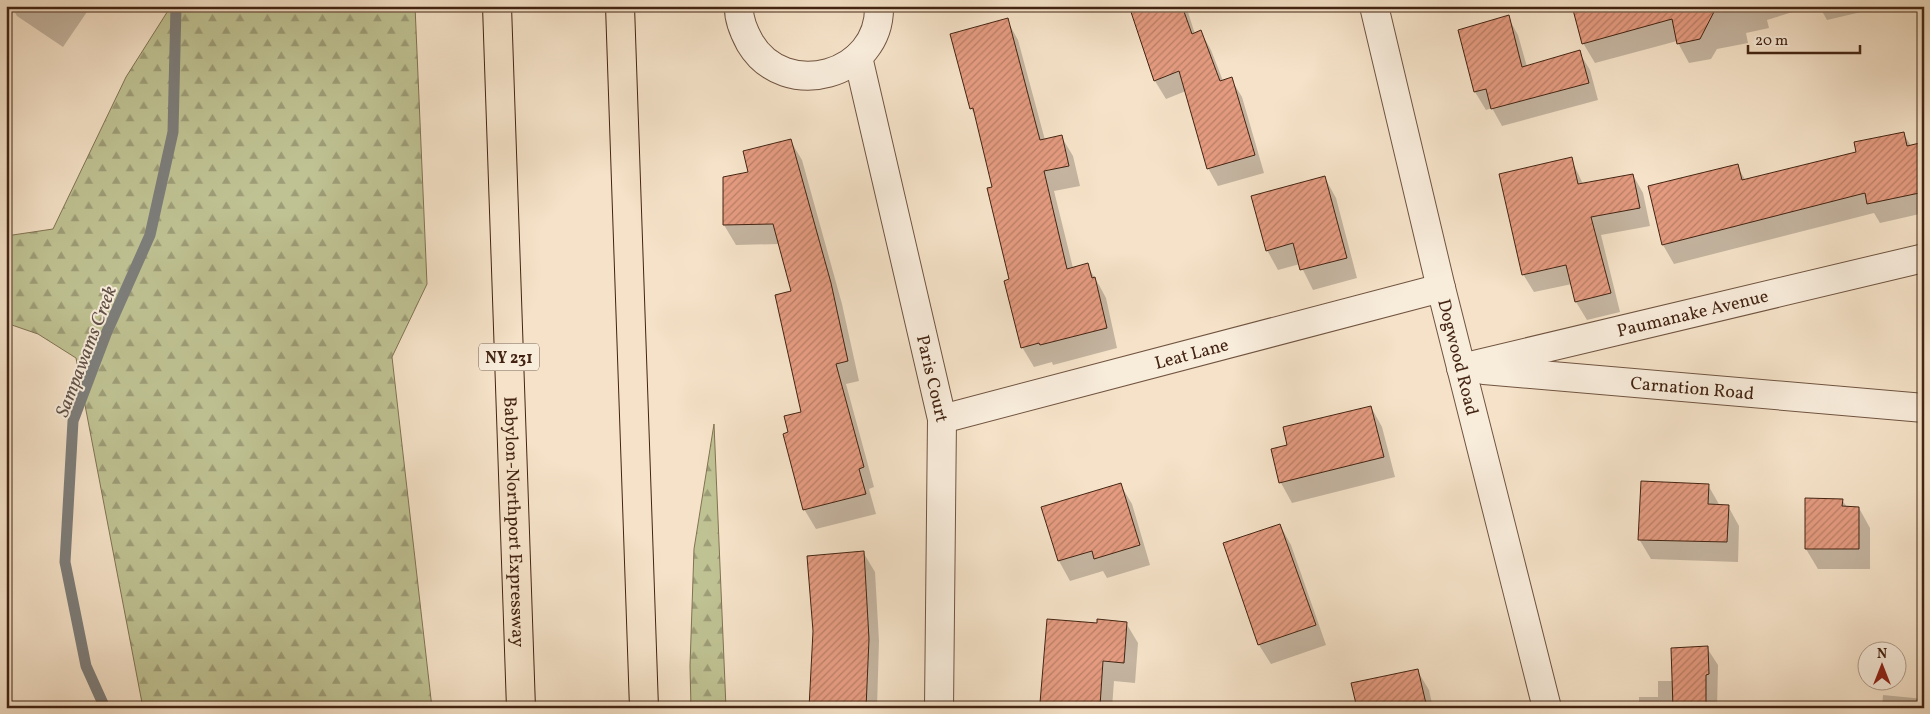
<svg xmlns="http://www.w3.org/2000/svg" width="1930" height="714" font-family="Vollkorn,serif">
	<style>
		.forest { fill: url(#forest-firs); stroke: #817352 }
		.shadow { fill: #0003 }
		.lines { fill: none; stroke-linecap: round; stroke-linejoin: round }
		.stream { stroke: #7d7e7b; stroke-width: 11 }
		.building { fill: url(#building-hatch); stroke: #432412 }
		.minor-casing { stroke: #705440; stroke-width: 30 }
		.primary-casing { stroke: #432412; stroke-width: 30 }
		.minor { stroke: #f8ecdb; stroke-width: 28 }
		.primary { stroke: #f5e2c8; stroke-width: 28 }
		.labels { text-anchor: middle; stroke-width: 4; stroke-linejoin: round; paint-order: stroke }
		.shield { fill: #f8ecdb; stroke: #79604e; stroke-width: 1 }
		.shield-label { font-size: 16px; font-weight: bold; fill: #432412 }
		.street-label { font-size: 18px; fill: #432412; stroke: #f8ecdb }
		.water-label { font-size: 19px; font-style: italic; fill: #605147; stroke: #f8ecdb }
	</style>
	<defs>
		<pattern id="forest-firs" width="22" height="20" patternUnits="userSpaceOnUse" patternTransform="scale(1.25)"><rect width="22" height="20" fill="#bfc293"/><path d="M5 1l3.5 6h-7zM16 11l3.5 6h-7z" fill="#9d9d77"/></pattern>
		<pattern id="building-hatch" width="6" height="6" patternUnits="userSpaceOnUse" patternTransform="scale(1.25)"><rect width="6" height="6" fill="#e49b80"/><path d="M-1 1l2-2M0 6l6-6M5 7l2-2" fill="none" stroke="#ba7e67"/></pattern>
	</defs>
	<rect width="100%" height="100%" fill="#f5e2c8"/>
	<filter id="stains"><feTurbulence type="fractalNoise" baseFrequency=".004" numOctaves="4"/><feColorMatrix values="0 0 0 0 .2 0 0 0 0 .09 0 0 0 0 .02 0 0 0 .5 -.17"/></filter>
	<radialGradient id="worn" r=".72"><stop offset=".6" stop-color="#630" stop-opacity="0"/><stop offset="1" stop-color="#630" stop-opacity=".3"/></radialGradient>
	<path class="forest" d="M 171,6 L 415,6 L 427,284 L 392,357 L 432,708 L 143,708 L 76,358 L 38,334 L 6,323 L 6,236 L 53,229 L 126,77 Z
		M 714,424 L 726,708 L 691,708 L 690,666 L 694,549 Z"/>
	<path class="shadow" d="M 11,6 L 91,6 L 63,47 L 17,16 Z
		M 1130,6 L 1186,6 L 1195,34 L 1201,32 L 1211,50 L 1223,81 L 1231,79 L 1242,97 L 1264,173 L 1218,186 L 1208,168 L 1186,91 L 1166,99 L 1155,81 Z
		M 1573,6 L 1812,6 L 1767,20 L 1769,28 L 1746,33 L 1748,43 L 1717,49 L 1711,59 L 1689,63 L 1677,41 L 1595,63 L 1583,43 Z
		M 1819,6 L 1887,6 L 1827,20 Z
		M 1508,17 L 1518,35 L 1527,67 L 1579,52 L 1590,70 L 1598,100 L 1502,126 L 1492,108 L 1486,110 L 1475,92 L 1459,31 Z
		M 1007,20 L 1018,40 L 1045,140 L 1061,136 L 1073,156 L 1080,186 L 1054,191 L 1073,268 L 1087,265 L 1099,285 L 1106,298 L 1117,348 L 1053,365 L 1052,362 L 1034,367 L 1022,347 L 994,188 L 977,119 L 971,108 Z
		M 1903,133 L 1911,146 L 1924,143 L 1924,213 L 1880,223 L 1874,213 L 1674,264 L 1663,245 L 1737,166 L 1746,181 L 1858,153 Z
		M 790,140 L 802,160 L 842,304 L 859,381 L 846,384 L 874,487 L 869,489 L 876,514 L 816,529 L 804,509 L 790,432 L 802,412 L 793,292 L 779,244 L 736,245 L 724,225 L 749,173 Z
		M 1571,159 L 1583,184 L 1633,175 L 1643,193 L 1650,226 L 1601,235 L 1620,312 L 1587,320 L 1576,302 L 1572,284 L 1534,292 L 1523,274 Z
		M 1325,178 L 1336,198 L 1357,278 L 1313,290 L 1300,264 L 1278,270 L 1267,250 Z
		M 1371,407 L 1382,427 L 1395,477 L 1292,503 L 1281,483 L 1272,449 L 1289,446 Z
		M 1120,484 L 1132,504 L 1150,565 L 1107,578 L 1103,571 L 1070,581 L 1059,561 Z
		M 1708,485 L 1720,506 L 1728,506 L 1739,526 L 1738,562 L 1651,559 L 1639,539 Z
		M 1842,500 L 1847,507 L 1859,508 L 1870,528 L 1870,569 L 1818,569 L 1806,549 Z
		M 1280,525 L 1291,545 L 1326,645 L 1271,664 L 1259,645 Z
		M 863,552 L 875,572 L 879,641 L 877,708 L 811,708 Z
		M 1048,620 L 1098,624 L 1126,623 L 1138,643 L 1135,683 L 1114,681 L 1112,708 L 1041,708 Z
		M 1707,648 L 1718,665 L 1717,708 L 1639,708 L 1639,697 L 1658,697 L 1658,681 L 1673,681 Z
		M 1417,670 L 1429,690 L 1433,708 L 1358,708 Z
		M 1883,695 L 1924,699 L 1924,708 L 1882,708 Z
		M 1828,705 L 1879,708 L 1828,708 Z"/>
	<g class="lines">
		<path class="stream" d="M 105,708 L 86,666 L 65,562 L 73,421 L 106,334 L 150,235 L 173,132 L 176,6"/>
	</g>
	<path class="building" d="M 1129,6 L 1182,6 L 1192,34 L 1201,30 L 1220,81 L 1232,77 L 1255,155 L 1207,169 L 1179,71 L 1154,81 Z
		M 1572,6 L 1717,6 L 1700,39 L 1677,44 L 1672,19 L 1582,44 Z
		M 1509,15 L 1522,67 L 1580,50 L 1589,83 L 1491,109 L 1486,89 L 1474,92 L 1458,30 Z
		M 1008,18 L 1040,140 L 1062,135 L 1069,166 L 1044,171 L 1067,269 L 1088,263 L 1092,278 L 1095,277 L 1107,328 L 1040,345 L 1039,343 L 1021,348 L 1004,281 L 1009,279 L 987,188 L 992,187 L 973,108 L 970,109 L 950,34 Z
		M 1904,132 L 1907,146 L 1924,142 L 1924,192 L 1867,204 L 1865,193 L 1662,245 L 1648,186 L 1738,164 L 1742,180 L 1856,152 L 1854,142 Z
		M 791,139 L 831,283 L 848,361 L 836,364 L 864,467 L 859,469 L 866,494 L 803,510 L 783,434 L 788,432 L 784,416 L 801,412 L 775,295 L 791,291 L 773,224 L 723,225 L 723,177 L 748,172 L 743,151 Z
		M 1572,157 L 1578,184 L 1633,174 L 1640,208 L 1591,217 L 1611,293 L 1575,302 L 1566,265 L 1522,275 L 1499,174 Z
		M 1325,176 L 1347,258 L 1300,270 L 1293,243 L 1266,251 L 1251,196 Z
		M 1371,406 L 1384,457 L 1279,483 L 1271,449 L 1287,445 L 1283,427 Z
		M 1641,481 L 1709,484 L 1708,504 L 1729,505 L 1727,542 L 1638,540 Z
		M 1121,483 L 1140,545 L 1094,559 L 1092,551 L 1058,561 L 1041,507 Z
		M 1805,498 L 1843,499 L 1842,506 L 1859,507 L 1859,549 L 1805,549 Z
		M 1280,524 L 1316,625 L 1258,645 L 1223,543 Z
		M 864,551 L 869,639 L 866,708 L 809,708 L 813,631 L 807,556 Z
		M 1047,619 L 1097,623 L 1097,619 L 1127,622 L 1124,663 L 1103,661 L 1100,706 L 1097,708 L 1040,703 Z
		M 1708,646 L 1709,674 L 1706,675 L 1706,708 L 1673,708 L 1671,648 Z
		M 1418,669 L 1427,708 L 1357,708 L 1351,683 Z"/>
	<g class="lines">
		<defs>
			<g id="minor">
				<path d="M 739,6 C 738,19 744,32 750,43 C 785,102 881,76 879,6"/>
				<path id="s1" d="M 1374,6 L 1441,288 L 1547,708"/>
				<path id="s2" d="M 858,57 L 942,419 L 939,708"/>
				<path id="s3" d="M 1461,368 L 1924,258"/>
				<path id="s4" d="M 1484,370 L 1924,408"/>
				<path id="s5" d="M 942,419 L 1441,288"/>
			</g>
			<g id="primary">
				<path id="s6" d="M 497,6 L 521,708"/>
				<path d="M 620,6 L 644,708"/>
			</g>
		</defs>
		<use href="#minor" class="minor-casing"/>
		<use href="#primary" class="primary-casing"/>
		<use href="#minor" class="minor"/>
		<use href="#primary" class="primary"/>
	</g>
	<g class="labels">
		<rect class="shield" x="479" y="343.5" width="60" height="27" rx="4"/>
		<g class="shield-label">
			<text x="509" y="363">NY 231</text>
		</g>
		<g class="street-label">
			<text dy="6" stroke="none"><textPath href="#s3" startOffset="238">Paumanake Avenue</textPath></text>
			<text dy="6" stroke="none"><textPath href="#s5" startOffset="258">Leat Lane</textPath></text>
			<text dy="6" stroke="none"><textPath href="#s1" startOffset="361">Dogwood Road</textPath></text>
			<text dy="6" stroke="none"><textPath href="#s2" startOffset="330">Paris Court</textPath></text>
			<text dy="6" stroke="none"><textPath href="#s4" startOffset="209">Carnation Road</textPath></text>
			<text dy="6" stroke="none"><textPath href="#s6" startOffset="516">Babylon-Northport Expressway</textPath></text>
		</g>
		<g class="water-label">
			<text transform="translate(85 351) rotate(-69)" y="7">Sampawams Creek</text>
		</g>
	</g>
	<rect width="1930" height="714" fill="none" stroke="#f5e2c8" stroke-width="25"/>
	<rect x="8" y="8" width="1915" height="699" fill="none" stroke="#432412" stroke-width="2.5"/>
	<rect x="12" y="12" width="1905" height="689" fill="none" stroke="#432412"/>
	<g transform="translate(1882 666)"><circle r="24" fill="#f8ecdb" stroke="#b09c8b"/>
	<path d="M0-4L9 19L0 12L-9 19Z" fill="#8f2418"/>
	<text y="-8" font-size="14" font-weight="bold" text-anchor="middle" fill="#432412">N</text>
	</g>
	<path d="M1748 45v8h112v-8" fill="none" stroke="#432412" stroke-width="2.5"/>
	<text x="1755" y="45" font-size="15" fill="#432412" stroke="#f8ecdb" stroke-width="4" paint-order="stroke">20 m</text>
	<rect width="100%" height="100%" filter="url(#stains)"/>
	<rect width="100%" height="100%" fill="url(#worn)"/>
</svg>
